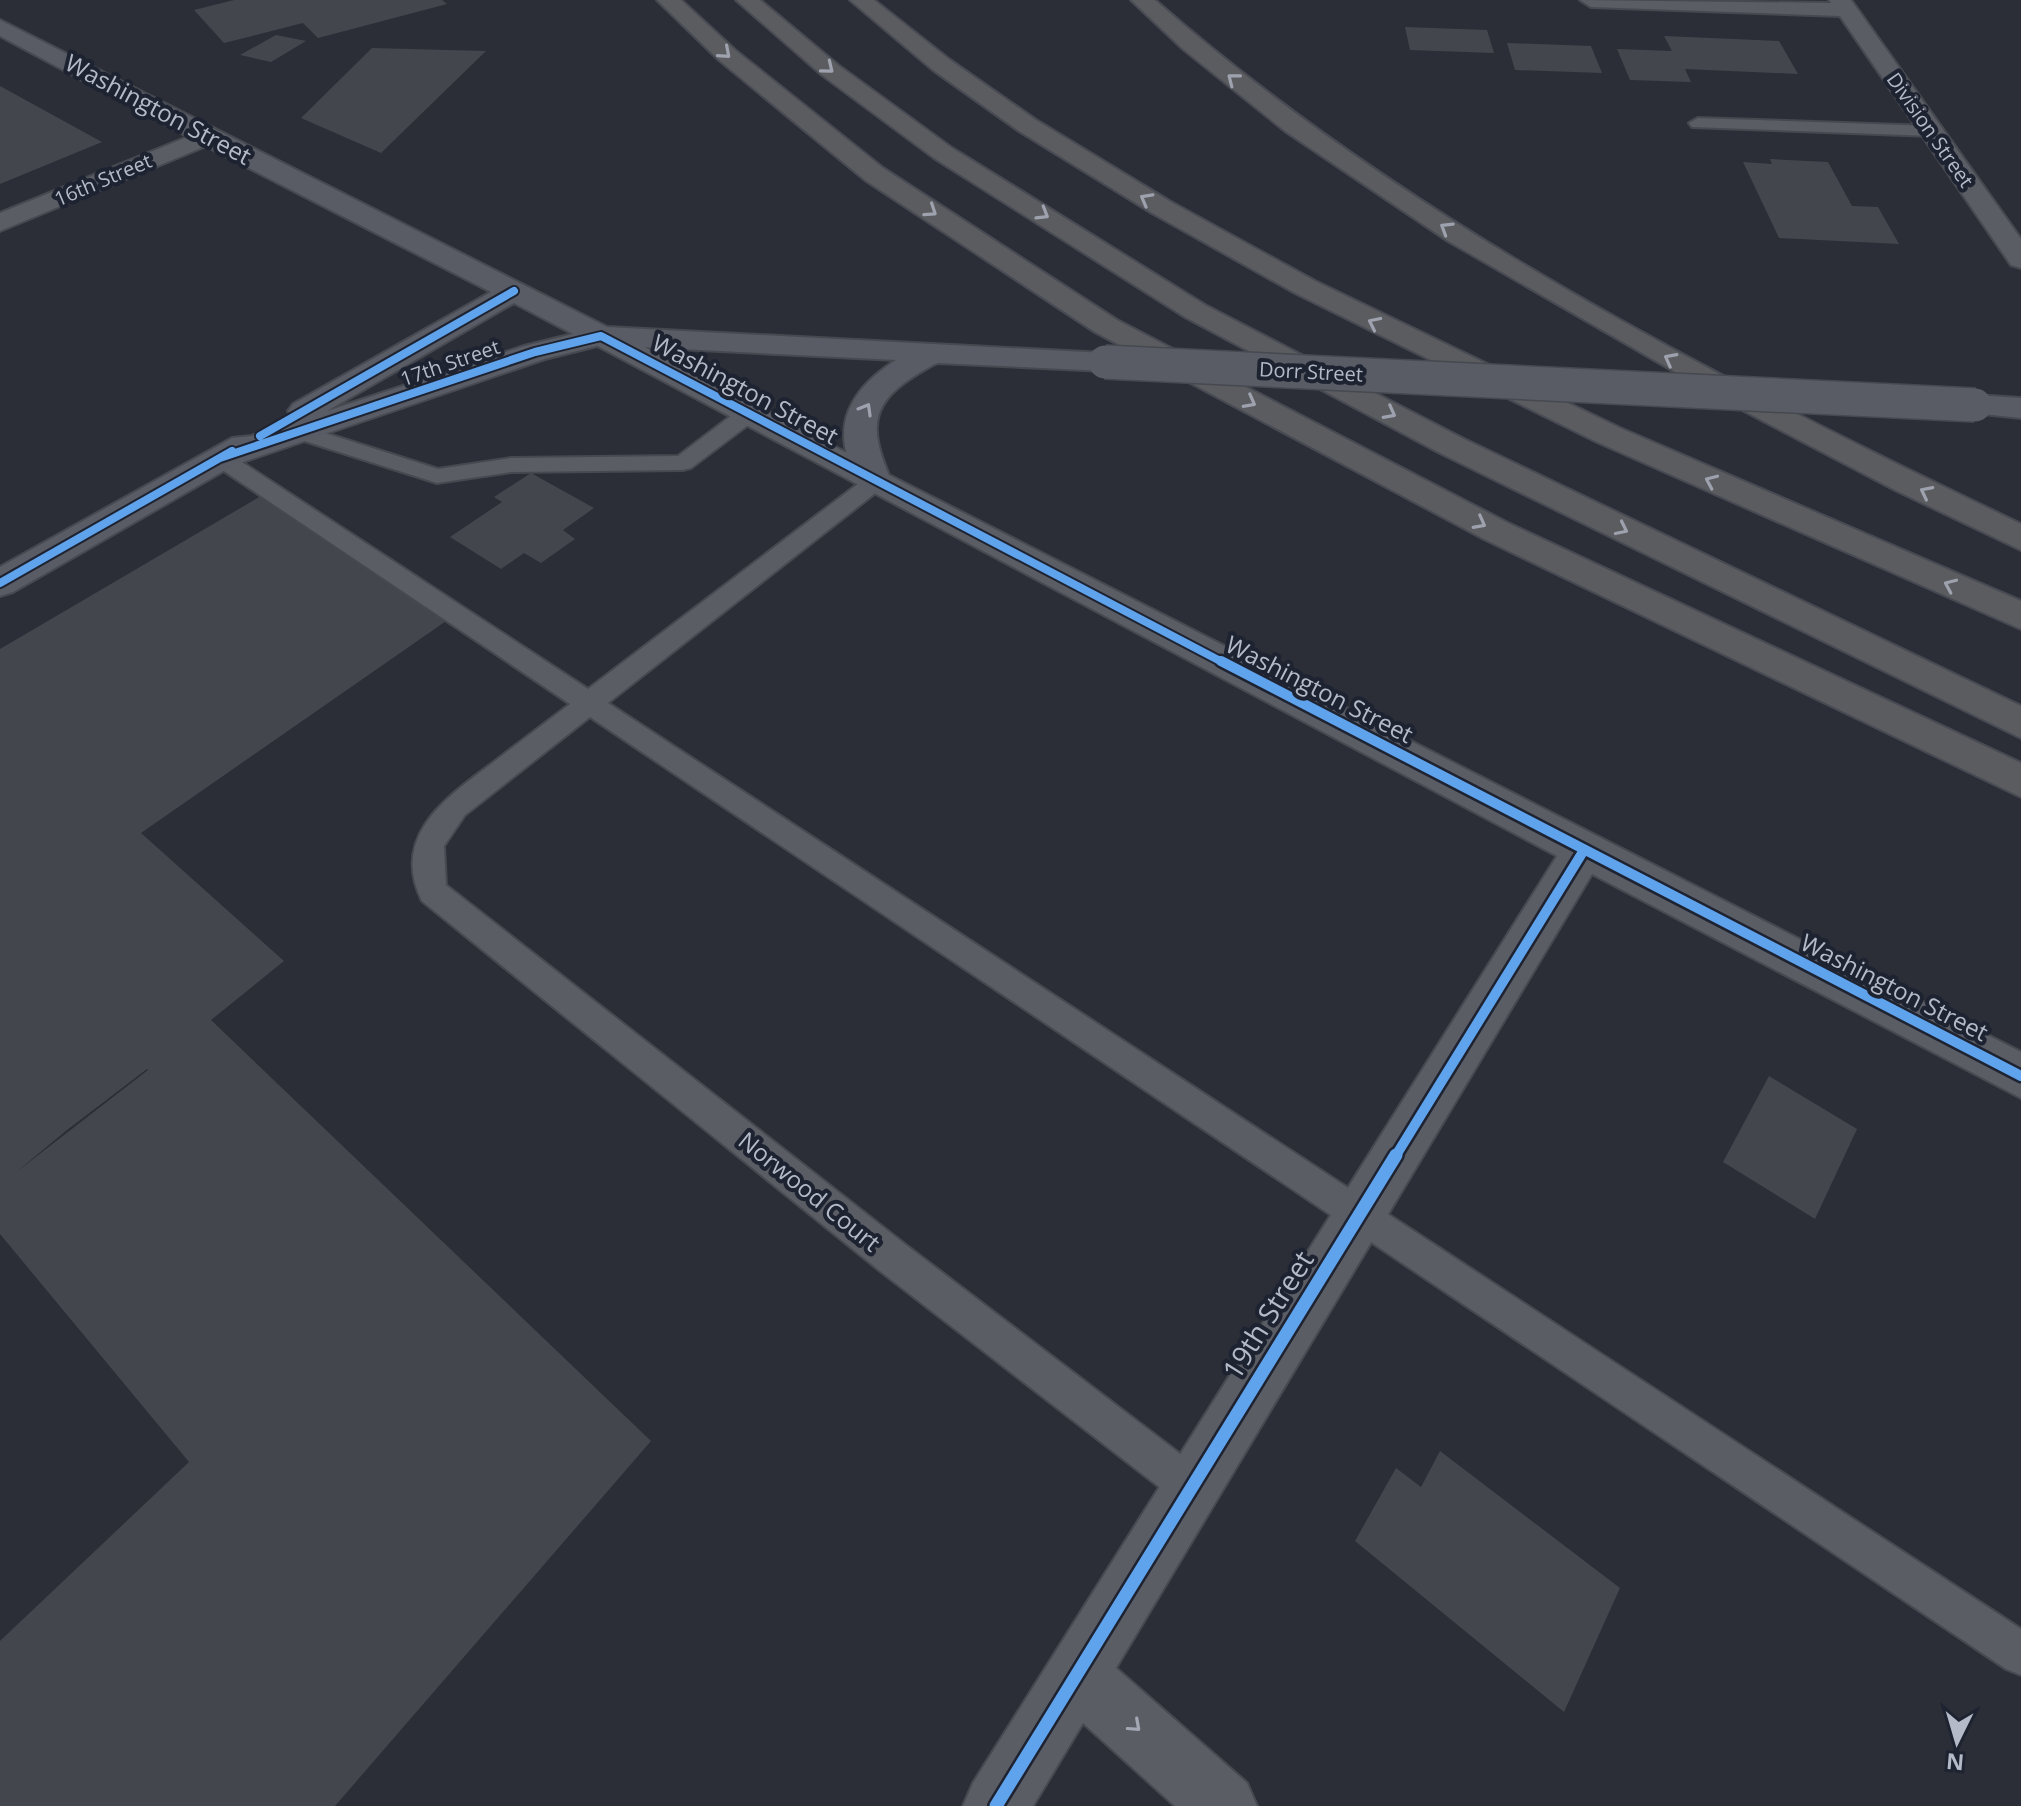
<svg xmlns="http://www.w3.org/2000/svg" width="2021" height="1806" font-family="'Open Sans',sans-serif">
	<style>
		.building { fill: #44464e; fill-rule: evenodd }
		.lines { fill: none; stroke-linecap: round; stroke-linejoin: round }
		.service-casing { stroke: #464950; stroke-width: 4 }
		.minor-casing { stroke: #464950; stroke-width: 4 }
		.secondary-casing { stroke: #464950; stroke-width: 4 }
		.motorway-casing { stroke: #484a53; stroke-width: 4 }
		.service { fill: #5b5d65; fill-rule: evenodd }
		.minor { fill: #5b5d65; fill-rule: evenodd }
		.secondary { fill: #595c64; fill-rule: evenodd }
		.motorway { fill: #5a5c5f; fill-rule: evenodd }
		.secondary-bridge-casing { stroke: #464950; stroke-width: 36; stroke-linecap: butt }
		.secondary-bridge { stroke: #595c64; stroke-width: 33 }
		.cycleway-far2-casing { stroke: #1e2332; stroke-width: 12 }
		.cycleway-far1-casing { stroke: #1e2332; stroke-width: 15 }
		.cycleway-casing { stroke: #1e2332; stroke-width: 18 }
		.cycleway-far2 { stroke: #60a3ed; stroke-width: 8 }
		.cycleway-far1 { stroke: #60a3ed; stroke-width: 10 }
		.cycleway { stroke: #60a3ed; stroke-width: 13 }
		.oneway { stroke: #9ea2ae }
		.oneway2 { stroke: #9ea2af }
		.oneway3 { stroke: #a3a7b4 }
		.labels { text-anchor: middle; stroke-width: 8; stroke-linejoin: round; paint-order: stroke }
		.far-street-label { font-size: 20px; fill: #b5bac8; stroke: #1e2332 }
		.street-label { font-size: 24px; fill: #b5bac8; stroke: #1e2332 }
		.near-street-label { font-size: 28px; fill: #b5bac8; stroke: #1e2332 }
	</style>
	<rect width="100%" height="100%" fill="#2b2e37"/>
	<path class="building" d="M 234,0 L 442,0 L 447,4 L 318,38 L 303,23 L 224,43 L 194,10 Z
		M 1405,27 L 1487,30 L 1494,53 L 1410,50 Z
		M 276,35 L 306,41 L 271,62 L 240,55 Z
		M 1664,36 L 1779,41 L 1798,74 L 1685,69 L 1691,82 L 1630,80 L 1617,49 L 1672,51 Z
		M 1507,43 L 1591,46 L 1602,73 L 1515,70 Z
		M 372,48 L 486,51 L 381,153 L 301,118 Z
		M 0,86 L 102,142 L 0,184 Z
		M 1770,159 L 1828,162 L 1852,206 L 1878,207 L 1899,244 L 1779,238 L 1743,162 L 1772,164 Z
		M 531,473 L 594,508 L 563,530 L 575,539 L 541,563 L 524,553 L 501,569 L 450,537 L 502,502 L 494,497 Z
		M 261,496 L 449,619 L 141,833 L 284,961 L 211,1020 L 651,1441 L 335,1806 L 0,1806 L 0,1641 L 189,1462 L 0,1234 L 0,649 ZM 147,1069 L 148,1070 L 15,1173 L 67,1130 Z
		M 1769,1076 L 1857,1129 L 1815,1219 L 1723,1162 Z
		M 1440,1451 L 1620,1588 L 1564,1712 L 1355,1541 L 1396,1468 L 1421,1487 Z"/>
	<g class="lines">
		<defs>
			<path id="service" d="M 1698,118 L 1931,126 L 1940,131 L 1931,136 L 1692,127 L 1689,123 Z
				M 748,407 L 759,414 L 756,419 L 691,468 L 683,470 L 511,472 L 437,483 L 292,437 L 289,432 L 292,427 L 300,425 L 438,469 L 511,458 L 678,456 L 740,409 Z
				M 220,451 L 228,453 L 588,689 L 867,477 L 883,477 L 887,482 L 883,487 L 608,703 L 2021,1629 L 2021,1675 L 2006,1669 L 590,717 L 465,815 L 444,846 L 446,885 L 906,1245 L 1204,1472 L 1210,1486 L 1204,1500 L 1190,1506 L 1176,1500 L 880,1271 L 422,901 C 389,834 449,796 495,761 C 520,742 545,723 570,704 L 212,463 L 209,458 L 212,453 Z"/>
			<path id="minor" d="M 1580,0 L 1831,3 L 1829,0 L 1851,0 L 2021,239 L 2021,268 L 2011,265 L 1840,16 L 1591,7 Z
				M 207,129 L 216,132 L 220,137 L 216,142 L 0,231 L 0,213 Z
				M 601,327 L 612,330 L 887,474 L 2021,1052 L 2021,1098 L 1592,874 L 1116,1668 L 1247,1783 L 1257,1806 L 1175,1806 L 1083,1723 L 1033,1806 L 963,1806 L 973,1783 L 1557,856 L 590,342 L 586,336 L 590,330 Z"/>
			<path id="secondary" d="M 0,20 L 607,327 L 1105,353 L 1116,355 L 1120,362 L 1116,369 L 1105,371 L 938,363 L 933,365 C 873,398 864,420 892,482 L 887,490 L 875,493 L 863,490 C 828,435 843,394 896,360 L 601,345 L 545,359 L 234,465 L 13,592 L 0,596 L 0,567 L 232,438 L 251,436 L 300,420 L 293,418 L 288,411 L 293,404 L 491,292 L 198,142 L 0,36 ZM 514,303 L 573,334 L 524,346 L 327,411 Z
				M 1975,395 L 2021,398 L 2021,418 L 1964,412 L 1959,405 L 1964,398 Z"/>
			<path id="motorway" d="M 657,0 L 681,0 L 735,50 L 883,168 L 1117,320 L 1508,523 L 2021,763 L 2021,797 L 1484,539 L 1095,332 L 865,180 L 719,60 Z
				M 736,0 L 760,0 L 838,65 L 952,148 L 1205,305 L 1462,438 L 2021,706 L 2021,738 L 1438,452 L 1185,317 L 934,158 L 822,75 Z
				M 850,0 L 874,0 L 950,60 L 1036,120 L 1171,202 L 1315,281 L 1620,428 L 2021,601 L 2021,629 L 1597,442 L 1295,293 L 1152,213 L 1019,131 L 933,70 Z
				M 1131,0 L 1155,0 C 1409,223 1718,379 2021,524 L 2021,550 L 1895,490 L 1727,402 L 1448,241 L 1285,131 L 1183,49 Z"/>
		</defs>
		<use href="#service" class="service-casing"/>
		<use href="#minor" class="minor-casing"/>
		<use href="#secondary" class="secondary-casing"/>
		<use href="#motorway" class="motorway-casing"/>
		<use href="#service" class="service"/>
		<use href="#minor" class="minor"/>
		<use href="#secondary" class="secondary"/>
		<use href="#motorway" class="motorway"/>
		<defs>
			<path id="secondary-bridge" d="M 1105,362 L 1975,405"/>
		</defs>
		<use href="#secondary-bridge" class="secondary-bridge-casing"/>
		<use href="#secondary-bridge" class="secondary-bridge"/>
		<defs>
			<path id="cycleway-far2" d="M 260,436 L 514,291
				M 220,458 L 535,352 L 601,336 L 1224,663
				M 0,583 L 232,451"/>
			<path id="cycleway-far1" d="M 1221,661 L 2021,1076
				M 1395,1157 L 1584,850"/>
			<path id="cycleway" d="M 996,1806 L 1396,1155"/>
		</defs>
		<use href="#cycleway-far2" class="cycleway-far2-casing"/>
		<use href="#cycleway-far1" class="cycleway-far1-casing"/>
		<use href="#cycleway" class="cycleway-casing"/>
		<use href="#cycleway-far2" class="cycleway-far2"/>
		<use href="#cycleway-far1" class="cycleway-far1"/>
		<use href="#cycleway" class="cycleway"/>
	</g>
	<defs><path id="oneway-chevron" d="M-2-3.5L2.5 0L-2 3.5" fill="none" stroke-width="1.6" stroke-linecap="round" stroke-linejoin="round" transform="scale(2)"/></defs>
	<g class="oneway">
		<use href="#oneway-chevron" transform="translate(725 53) rotate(41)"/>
		<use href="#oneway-chevron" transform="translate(828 68) rotate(39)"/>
		<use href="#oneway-chevron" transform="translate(1233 79) rotate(-142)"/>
		<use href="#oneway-chevron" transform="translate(1146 199) rotate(-151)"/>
		<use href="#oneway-chevron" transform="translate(931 211) rotate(34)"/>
		<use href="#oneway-chevron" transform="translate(1043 214) rotate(31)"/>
		<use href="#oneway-chevron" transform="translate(1446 228) rotate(-148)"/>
		<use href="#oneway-chevron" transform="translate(1374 323) rotate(-154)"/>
		<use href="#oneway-chevron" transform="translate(1670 359) rotate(-152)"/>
		<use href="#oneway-chevron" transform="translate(1250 402) rotate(28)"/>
		<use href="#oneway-chevron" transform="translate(1390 413) rotate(28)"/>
		<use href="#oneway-chevron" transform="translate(1711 481) rotate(-156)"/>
		<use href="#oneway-chevron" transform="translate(1926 492) rotate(-153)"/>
		<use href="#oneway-chevron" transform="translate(1480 523) rotate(28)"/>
		<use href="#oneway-chevron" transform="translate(1622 529) rotate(26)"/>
		<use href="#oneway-chevron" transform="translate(1950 585) rotate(-156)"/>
	</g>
	<use class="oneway2" href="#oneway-chevron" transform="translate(866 409) rotate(-60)"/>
	<use class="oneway3" href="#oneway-chevron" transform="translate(1135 1726) rotate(42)"/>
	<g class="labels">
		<g class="far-street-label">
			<text transform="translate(1930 130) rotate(55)" y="7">Division Street</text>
			<text transform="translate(103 180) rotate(-23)" y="7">16th Street</text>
			<text transform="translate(450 363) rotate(-19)" y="7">17th Street</text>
			<text transform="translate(1311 372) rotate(3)" y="7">Dorr Street</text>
		</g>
		<g class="street-label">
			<text transform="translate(158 110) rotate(28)" y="8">Washington Street</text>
			<text transform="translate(745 390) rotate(28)" y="8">Washington Street</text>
			<text transform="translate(1319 690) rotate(27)" y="8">Washington Street</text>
			<text transform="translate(1894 988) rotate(27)" y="8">Washington Street</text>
			<text transform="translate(809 1192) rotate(39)" y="8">Norwood Court</text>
		</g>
		<g class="near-street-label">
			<text transform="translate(1268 1315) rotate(-58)" y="10">19th Street</text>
		</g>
	</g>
	<g transform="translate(1957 1742) rotate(185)" stroke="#1e2332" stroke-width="6" paint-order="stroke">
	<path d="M0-6L14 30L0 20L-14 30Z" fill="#b5bac8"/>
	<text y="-12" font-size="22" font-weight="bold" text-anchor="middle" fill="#b5bac8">N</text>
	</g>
</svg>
